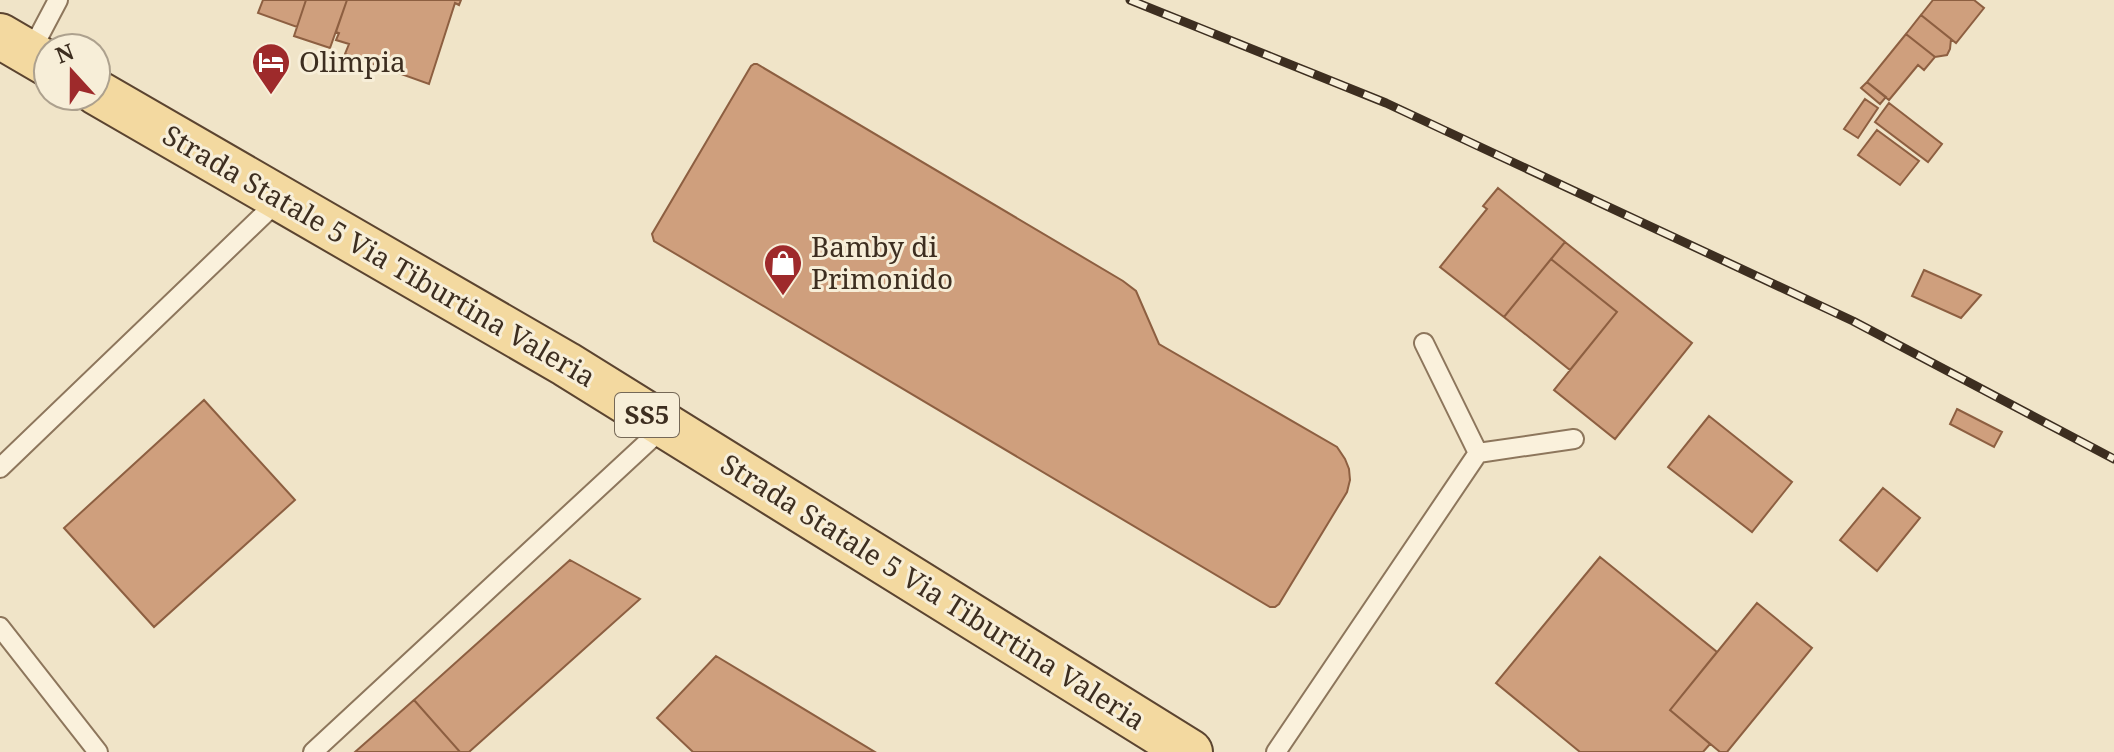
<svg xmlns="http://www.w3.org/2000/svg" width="2114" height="752" font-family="'Noto Serif',serif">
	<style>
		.building { fill: #cf9f7d; stroke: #8d5f41; stroke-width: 2 }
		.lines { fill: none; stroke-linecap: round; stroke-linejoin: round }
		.service-casing { stroke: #8d765c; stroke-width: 22 }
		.primary-casing { stroke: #5b4430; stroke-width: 48 }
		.service { stroke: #faf1dc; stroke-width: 18 }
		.primary { stroke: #f3d9a0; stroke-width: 44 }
		.rail-casing { stroke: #3d2e20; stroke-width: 9 }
		.rail { stroke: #f7eed8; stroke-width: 6; stroke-dasharray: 18; stroke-linecap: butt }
		.labels { text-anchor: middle; stroke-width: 6; stroke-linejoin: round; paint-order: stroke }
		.shield { fill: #f7eed8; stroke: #756857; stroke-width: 2 }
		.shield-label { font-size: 26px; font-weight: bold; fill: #3d2e20 }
		.poi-label { font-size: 28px; fill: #3d2e20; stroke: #f7eed8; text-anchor: start }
		.street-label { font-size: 28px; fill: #3d2e20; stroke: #f7eed8 }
	</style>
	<rect width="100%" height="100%" fill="#f0e4c8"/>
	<path class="building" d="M 263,0 L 306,0 L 297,27 L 258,13 Z
		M 306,0 L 347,0 L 330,48 L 294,36 Z
		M 347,0 L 461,0 L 459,5 L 455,3 L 429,84 L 345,54 L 349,44 L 336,40 L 339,33 L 336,32 Z
		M 1933,0 L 1974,0 L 1984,8 L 1956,43 L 1921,15 Z
		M 1921,15 L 1951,39 L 1950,49 L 1947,55 L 1935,57 L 1906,34 Z
		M 1906,34 L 1935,57 L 1924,70 L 1918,65 L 1889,100 L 1867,82 Z
		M 754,64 L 757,64 L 1123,281 L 1136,291 L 1159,344 L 1337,447 L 1345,459 L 1349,469 L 1350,480 L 1347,492 L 1279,604 L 1275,607 L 1270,607 L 654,241 L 652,234 L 751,66 Z
		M 1867,82 L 1886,97 L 1880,104 L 1861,88 Z
		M 1865,99 L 1878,108 L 1858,138 L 1844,129 Z
		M 1889,103 L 1942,144 L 1928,162 L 1875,122 Z
		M 1877,130 L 1919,161 L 1900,185 L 1858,155 Z
		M 1498,188 L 1565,242 L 1504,317 L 1440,267 L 1487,209 L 1483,206 Z
		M 1565,242 L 1692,343 L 1615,439 L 1554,390 L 1617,312 L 1551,259 Z
		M 1551,259 L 1617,312 L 1570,370 L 1504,317 Z
		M 1924,270 L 1981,295 L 1961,318 L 1912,296 Z
		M 204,400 L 295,500 L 154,627 L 64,528 Z
		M 1957,409 L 2002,432 L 1994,447 L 1950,424 Z
		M 1709,416 L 1792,482 L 1752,532 L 1668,467 Z
		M 1883,488 L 1920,518 L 1877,571 L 1840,540 Z
		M 1600,557 L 1717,652 L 1670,710 L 1710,744 L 1703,752 L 1580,752 L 1496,683 Z
		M 570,560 L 640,599 L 469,752 L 460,752 L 414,700 Z
		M 1757,603 L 1812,648 L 1727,752 L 1720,752 L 1670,710 Z
		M 716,656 L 875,752 L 693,752 L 657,718 Z
		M 414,700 L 460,752 L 355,752 Z"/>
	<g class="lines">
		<defs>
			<path id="service" d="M 30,53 L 58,0
				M 1478,453 L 1574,439
				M 0,468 L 280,199
				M 0,627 L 98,752
				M 313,752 L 665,426
				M 1276,752 L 1478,453 L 1424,343"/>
			<path id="primary" d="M 0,36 L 48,64
				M 96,92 L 566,364 L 1190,752"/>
		</defs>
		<use href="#service" class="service-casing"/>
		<use href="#primary" class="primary-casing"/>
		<use href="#service" class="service"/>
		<use href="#primary" class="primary"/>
		<defs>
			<path id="rail" d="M 1130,0 L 1386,103 L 1853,321 L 2114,459"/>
		</defs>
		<use href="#rail" class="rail-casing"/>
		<use href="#rail" class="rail"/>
	</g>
	<defs>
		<symbol id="hotel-pin" viewBox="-11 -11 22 30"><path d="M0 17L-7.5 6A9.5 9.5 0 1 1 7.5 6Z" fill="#9e2a2b" stroke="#f7eed8"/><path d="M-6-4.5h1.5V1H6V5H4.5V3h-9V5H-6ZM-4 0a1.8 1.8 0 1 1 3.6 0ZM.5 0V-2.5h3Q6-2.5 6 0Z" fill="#fff"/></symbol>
		<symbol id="shop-pin" viewBox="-11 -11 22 30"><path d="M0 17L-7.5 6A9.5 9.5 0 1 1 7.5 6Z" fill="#9e2a2b" stroke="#f7eed8"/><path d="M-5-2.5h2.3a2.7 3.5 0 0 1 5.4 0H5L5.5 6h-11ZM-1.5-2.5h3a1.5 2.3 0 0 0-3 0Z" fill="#fff"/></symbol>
	</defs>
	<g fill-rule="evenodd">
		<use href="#hotel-pin" x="249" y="40" width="44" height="60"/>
		<use href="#shop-pin" x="761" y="241" width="44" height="60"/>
	</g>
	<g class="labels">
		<rect class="shield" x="615" y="393" width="64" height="44" rx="6"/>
		<g class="shield-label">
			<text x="647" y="424">SS5</text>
		</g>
		<g class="poi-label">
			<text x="299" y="72">Olimpia</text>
			<text x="811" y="257">Bamby di<tspan x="811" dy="32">Primonido</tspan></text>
		</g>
		<g class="street-label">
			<text transform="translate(379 256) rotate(30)" y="10">Strada Statale 5 Via Tiburtina Valeria</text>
			<text transform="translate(933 592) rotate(32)" y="10">Strada Statale 5 Via Tiburtina Valeria</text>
		</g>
	</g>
	<g transform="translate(72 72) rotate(339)"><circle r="38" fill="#f7eed8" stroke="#ada18e" stroke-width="2"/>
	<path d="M0-6L14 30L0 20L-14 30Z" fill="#9e2a2b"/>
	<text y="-12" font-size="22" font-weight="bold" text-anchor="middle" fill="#3d2e20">N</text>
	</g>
</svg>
